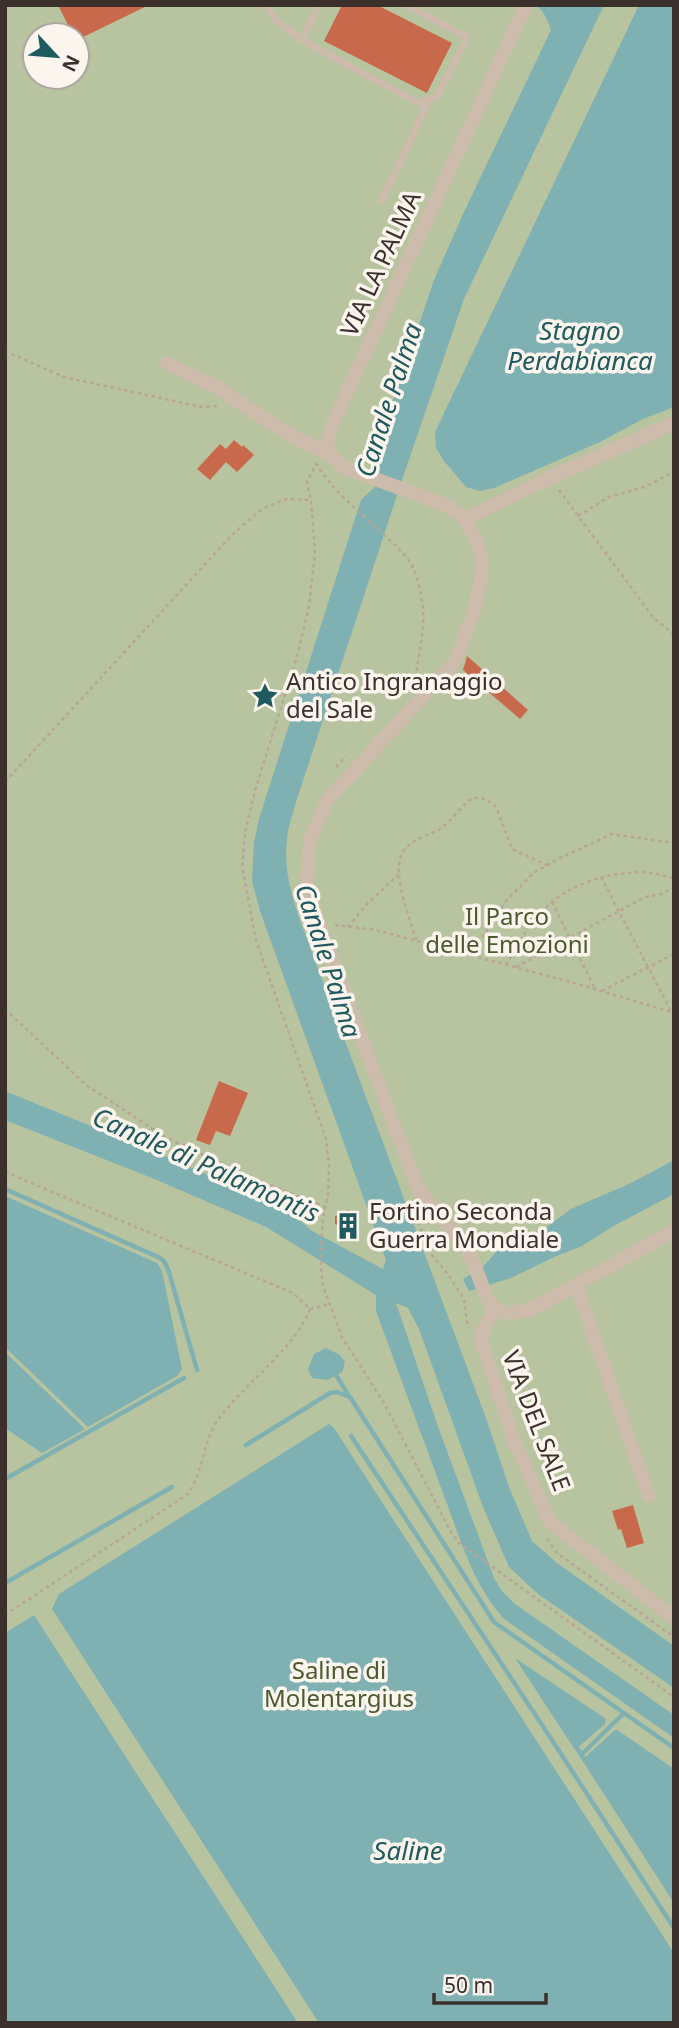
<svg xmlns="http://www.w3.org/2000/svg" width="679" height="2028" font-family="'Noto Sans',sans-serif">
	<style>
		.green { fill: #b8c4a0; fill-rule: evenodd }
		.water { fill: #7fb0b2 }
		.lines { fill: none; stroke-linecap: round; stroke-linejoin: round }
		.stream { stroke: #7fb0b2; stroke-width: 4.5 }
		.building { fill: #c8694b }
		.path { stroke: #b9a596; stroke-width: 2.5; stroke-dasharray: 3.5 3.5; stroke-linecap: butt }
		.service { stroke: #cdbbac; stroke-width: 7 }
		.minor { stroke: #cdbbac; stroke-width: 14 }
		.labels { text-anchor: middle; stroke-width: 7; stroke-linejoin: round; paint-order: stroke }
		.street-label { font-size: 24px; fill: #3b302b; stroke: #fbf5ee }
		.poi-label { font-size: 24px; fill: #3b302b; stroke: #fbf5ee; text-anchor: start }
		.park-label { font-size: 24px; fill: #4a5a2e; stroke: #fbf5ee }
		.water-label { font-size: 26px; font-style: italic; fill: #1f5a5e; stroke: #fbf5ee }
	</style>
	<rect width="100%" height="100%" fill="#f4ebe1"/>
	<path class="green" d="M 5,5 L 674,5 L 674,2023 L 5,2023 ZM 35,35 L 77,35 L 77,77 L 35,77 Z"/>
	<path class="water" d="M 535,5 L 604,5 L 464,299 L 403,477 L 296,802 C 293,814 288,827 287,839 C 283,872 293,901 304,931 L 487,1421 L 509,1487 L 532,1541 L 557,1563 L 674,1646 L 674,1688 L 538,1594 L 509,1567 L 483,1507 L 419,1329 L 408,1308 L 396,1303 L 437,1424 L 494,1578 L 502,1591 L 515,1604 L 674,1715 L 674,1738 L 504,1619 C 483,1595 472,1571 461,1542 L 376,1311 L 376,1295 L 266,1227 L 152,1178 L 5,1120 L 5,1091 L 162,1155 L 277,1205 L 300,1220 L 312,1231 L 383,1269 L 386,1260 L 260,911 L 252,881 L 254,842 L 259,819 L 361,500 L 377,485 L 381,436 L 434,280 L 463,214 L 551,30 C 548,21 544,10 535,5 Z
		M 639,5 L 674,5 L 674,407 L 643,419 L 600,442 L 494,488 L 480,491 L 466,487 L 444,461 L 436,448 L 435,432 Z
		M 674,1160 L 674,1194 L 610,1228 L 582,1246 L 554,1257 L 511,1278 L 469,1291 L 463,1279 L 483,1267 L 496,1252 L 540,1232 L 571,1209 L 631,1183 Z
		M 5,1196 L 157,1263 L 162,1271 L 182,1369 L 177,1376 L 88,1427 L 5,1347 Z
		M 326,1348 L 340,1355 L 345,1362 L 342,1372 L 328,1380 L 312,1378 L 308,1369 L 314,1354 Z
		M 5,1352 L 85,1429 L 42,1453 L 5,1428 Z
		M 329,1424 L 334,1428 L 674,1953 L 674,2023 L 319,2023 L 52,1609 L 59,1594 Z
		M 34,1615 L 298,2023 L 5,2023 L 5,1633 Z
		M 515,1658 L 606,1719 L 605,1724 L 575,1750 Z
		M 616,1729 L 674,1769 L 674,1903 L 582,1760 Z"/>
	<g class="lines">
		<path class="stream" d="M 5,1189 L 158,1257 L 164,1261 L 169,1272 L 197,1370
			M 336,1375 L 349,1396
			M 351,1436 L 550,1737 L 674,1928
			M 246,1445 L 330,1393 L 337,1392 L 350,1397 L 494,1622 L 674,1748
			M 5,1479 L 184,1378
			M 5,1583 L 172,1487
			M 577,1748 L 584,1759
			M 581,1755 L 624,1713"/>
	</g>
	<path class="building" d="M 58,5 L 149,5 L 77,40 L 77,35 L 73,35 Z
		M 342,5 L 377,5 L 452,43 L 427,93 L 324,41 Z
		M 234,440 L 242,447 L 243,445 L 254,455 L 237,472 L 226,462 L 210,480 L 197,469 L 220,444 L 226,449 Z
		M 467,656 L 528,710 L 520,719 L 463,670 Z
		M 219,1081 L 248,1093 L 230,1136 L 216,1131 L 210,1145 L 196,1140 Z
		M 349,1210 L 358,1234 L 335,1224 L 335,1216 Z
		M 633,1505 L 644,1543 L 627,1548 L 621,1529 L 618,1530 L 612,1511 Z"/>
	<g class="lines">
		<path class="path" d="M 5,351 L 64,377 L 202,407 L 217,406
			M 317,462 L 307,482 L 311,500 L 315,553 L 309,606 L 298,653 L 255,791 L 246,827 L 242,866 L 256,940 L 326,1139 L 329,1165 L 328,1196 L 323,1218 L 322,1232 L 321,1266 L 323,1286 L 342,1337 L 384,1403 L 451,1532 L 459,1543 L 674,1697
			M 316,463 C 332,491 362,514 385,536 C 396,546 407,555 413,568 C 419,580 422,597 423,610 C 425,635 417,659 415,684
			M 559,490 L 653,617 L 674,635
			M 578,516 L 609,497 L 645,487 L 674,472
			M 336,767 L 346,756
			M 5,782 L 232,535 L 262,509 L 286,499 L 311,500
			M 601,877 L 672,1013
			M 552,902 L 595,989
			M 335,925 L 376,930 L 578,984 L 674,1013
			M 348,927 L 366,905 L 399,874
			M 416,940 C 410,917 393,879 401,856 C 405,841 428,836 440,829 C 452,821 461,805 472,799 C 481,795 490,801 496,807 L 512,849 L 547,865
			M 471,955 L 506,901 L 533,873 L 560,858 L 612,834 L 674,843
			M 506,965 C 516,948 526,929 539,915 C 564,885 604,873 642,872 C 652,872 664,876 674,878
			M 516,967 L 645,897 L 661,894 L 674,887
			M 602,991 L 674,954
			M 5,1009 L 86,1085 L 165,1137 L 248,1176 L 325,1207
			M 5,1172 L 293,1293 L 310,1309
			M 413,1209 L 431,1254 L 447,1273 L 464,1299 L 468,1328
			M 310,1309 L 329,1304
			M 547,1539 L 557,1553 L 674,1637
			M 5,1615 L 188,1494 C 205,1470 202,1439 221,1416 C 246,1383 296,1347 310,1309"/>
		<path class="service" d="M 265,5 L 275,19 L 302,40
			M 319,5 L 302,40 L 407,97 L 420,103 L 437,96 L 467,37 L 406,5
			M 382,201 L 429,100"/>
		<path class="minor" d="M 167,363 L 222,390 L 243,405 L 297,439 L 329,453 L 343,467 L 448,506 L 465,519 L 477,542 L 482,559 L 481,580 L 472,618 L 454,663 L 328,799 L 310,838 L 307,884 L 319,924 L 418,1189 C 433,1211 454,1228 467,1250 C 479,1269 481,1294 496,1310 L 486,1324 L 481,1339 L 513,1438 L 550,1522 L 674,1618
			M 329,453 L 328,439 L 331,427 L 526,5
			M 465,519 L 550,478 L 674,423
			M 576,1285 L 649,1496
			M 496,1310 L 509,1313 L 530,1310 L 674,1231"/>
	</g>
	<defs>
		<symbol id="sight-bare" viewBox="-9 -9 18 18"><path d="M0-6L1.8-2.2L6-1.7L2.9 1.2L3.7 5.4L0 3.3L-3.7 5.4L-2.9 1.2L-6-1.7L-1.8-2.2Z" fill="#1f5a5e" stroke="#fbf5ee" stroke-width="2.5" paint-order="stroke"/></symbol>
		<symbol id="building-bare" viewBox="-9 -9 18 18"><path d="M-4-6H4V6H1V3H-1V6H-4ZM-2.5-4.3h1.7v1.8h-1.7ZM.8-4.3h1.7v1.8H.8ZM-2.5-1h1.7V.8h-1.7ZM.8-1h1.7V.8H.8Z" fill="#1f5a5e" stroke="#fbf5ee" stroke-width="2.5" paint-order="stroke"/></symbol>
	</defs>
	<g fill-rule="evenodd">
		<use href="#sight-bare" x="246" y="677" width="38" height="38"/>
		<use href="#building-bare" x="329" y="1207" width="38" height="38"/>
	</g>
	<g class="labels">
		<g class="street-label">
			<text transform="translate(381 264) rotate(-65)" y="8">VIA LA PALMA</text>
			<text transform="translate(536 1421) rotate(69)" y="8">VIA DEL SALE</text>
		</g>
		<g class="poi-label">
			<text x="286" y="690">Antico Ingranaggio<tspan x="286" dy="28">del Sale</tspan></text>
			<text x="369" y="1220">Fortino Seconda<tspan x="369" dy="28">Guerra Mondiale</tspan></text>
		</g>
		<g class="park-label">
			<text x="507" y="925">Il Parco<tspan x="507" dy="28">delle Emozioni</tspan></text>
			<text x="339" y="1679">Saline di<tspan x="339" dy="28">Molentargius</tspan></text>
		</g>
		<g class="water-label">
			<text x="580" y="340">Stagno<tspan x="580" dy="30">Perdabianca</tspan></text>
			<text transform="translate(389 400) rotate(-72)" y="9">Canale Palma</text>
			<text transform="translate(328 961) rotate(72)" y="9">Canale Palma</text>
			<text transform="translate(206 1165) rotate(24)" y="9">Canale di Palamontis</text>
			<text x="408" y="1860">Saline</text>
		</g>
	</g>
	<rect width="679" height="2028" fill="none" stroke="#3b302b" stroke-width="14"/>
	<g transform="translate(56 56) rotate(116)"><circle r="33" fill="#fbf5ee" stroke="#aea6a0" stroke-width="2"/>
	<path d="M0-5L12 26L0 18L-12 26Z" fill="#1f5a5e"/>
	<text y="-10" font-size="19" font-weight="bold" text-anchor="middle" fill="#3b302b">N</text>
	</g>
	<path d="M434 1993v10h112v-10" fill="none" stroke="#3b302b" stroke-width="3.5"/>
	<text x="444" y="1993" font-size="21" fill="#3b302b" stroke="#fbf5ee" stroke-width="5" paint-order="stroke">50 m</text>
</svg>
